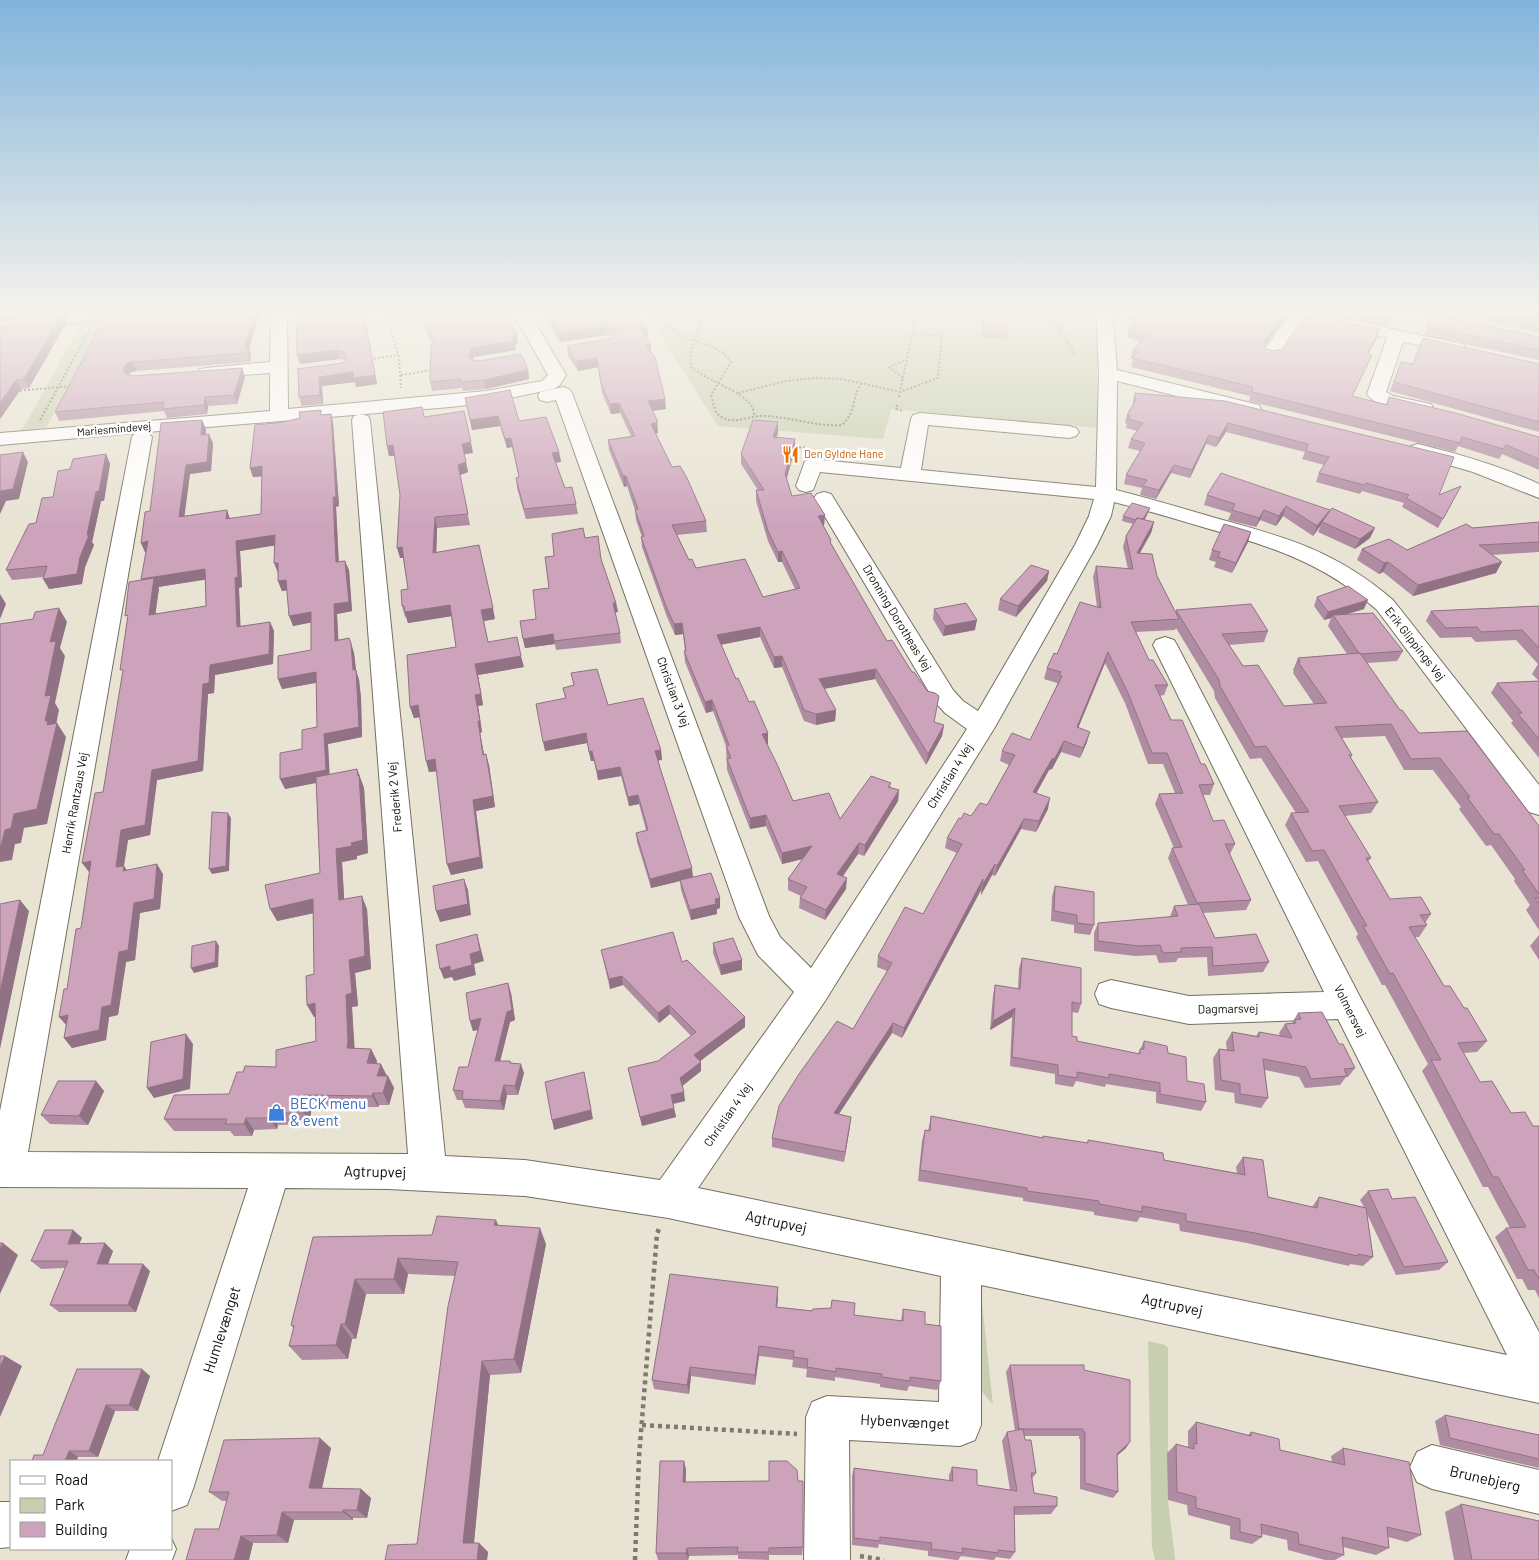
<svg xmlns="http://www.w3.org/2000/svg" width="1539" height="1560" font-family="Barlow,sans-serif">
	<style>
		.green { fill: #c8cfb0 }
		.forest { fill: #a1aa80 }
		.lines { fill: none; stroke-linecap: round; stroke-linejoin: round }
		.minor-casing { stroke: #746f61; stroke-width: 2 }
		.path-far1 { stroke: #7d7a6f; stroke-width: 2; stroke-dasharray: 2 2; stroke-linecap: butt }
		.path { stroke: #7d7a6f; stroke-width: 4.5; stroke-dasharray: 4 4; stroke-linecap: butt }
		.minor { fill: #fff; fill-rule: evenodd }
		.wall { fill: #b08ca2; fill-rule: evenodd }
		.shaded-wall { fill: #907284 }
		.building { fill: #cda3bc; stroke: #907284 }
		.labels { text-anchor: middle; stroke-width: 5; stroke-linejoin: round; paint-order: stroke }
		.far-street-label { font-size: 11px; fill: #0e0c07; stroke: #fff }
		.far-food-label { font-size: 11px; fill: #c56008; stroke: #fff; text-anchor: start }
		.street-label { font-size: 12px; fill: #0e0c07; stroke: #fff }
		.near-shop-label { font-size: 15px; fill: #366cbe; stroke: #fff; text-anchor: start }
		.near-street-label { font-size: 15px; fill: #0e0c07; stroke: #fff }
	</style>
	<rect width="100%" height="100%" fill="#e8e3d3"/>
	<path class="green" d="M 90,309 L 111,309 L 46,428 L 22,430 Z
		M 644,309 L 1096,309 L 1098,428 L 891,409 L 883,439 L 718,426 Z
		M 1422,309 L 1539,309 L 1539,334 Z
		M 971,1301 L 982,1303 L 993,1405 L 972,1379 Z
		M 1148,1341 L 1165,1345 L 1168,1348 L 1168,1500 L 1175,1560 L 1155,1560 L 1152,1547 Z"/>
	<path class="forest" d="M 1442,309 L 1539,309 L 1539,333 Z"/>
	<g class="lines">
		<defs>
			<path id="minor" d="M 271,309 L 287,309 L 288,409 L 486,391 L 542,381 L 548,375 L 511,309 L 527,309 L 566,375 L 559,386 L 553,389 L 486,403 L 450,407 L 147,432 L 152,437 L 28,1152 L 408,1154 L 352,420 L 354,416 L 361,414 L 368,416 L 370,420 L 445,1156 L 525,1160 L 660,1180 L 794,992 L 758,955 L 739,917 L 556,400 L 547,402 L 540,400 L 538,396 L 540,392 L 563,387 L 569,389 L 572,393 L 769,916 L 780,937 L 811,968 L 967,729 L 945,713 L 935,702 L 814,498 L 817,494 L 824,492 L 831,494 L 953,690 L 963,701 L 978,711 L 1075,545 L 1089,516 L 1094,499 L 820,472 L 813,490 L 806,492 L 799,490 L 796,486 L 805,461 L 812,459 L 901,468 L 911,419 L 913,415 L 920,413 L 1069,426 L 1076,428 L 1079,432 L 1076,436 L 1069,438 L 928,425 L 921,470 L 1096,487 L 1099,373 L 1096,309 L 1112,309 L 1117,370 L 1259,405 L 1261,409 L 1259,413 L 1252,415 L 1117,381 L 1116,490 C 1151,499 1185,509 1219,519 C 1289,538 1337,552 1393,600 L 1539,785 L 1539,815 L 1529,812 L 1377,610 C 1322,562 1275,548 1206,528 C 1176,519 1145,510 1114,502 L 1111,516 L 1097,545 L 995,727 L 825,1001 L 698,1188 L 1507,1355 L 1338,1019 L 1189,1024 L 1111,1008 L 1099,1004 L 1095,994 L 1099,984 L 1111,980 L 1189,996 L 1324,992 L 1153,645 L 1156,640 L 1165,637 L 1174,640 L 1177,645 L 1359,995 L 1539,1332 L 1539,1403 L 981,1285 L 981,1425 L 975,1440 L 960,1446 L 849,1440 L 850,1560 L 804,1560 L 806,1417 L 812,1402 L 827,1396 L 939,1402 L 941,1276 L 668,1218 L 525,1196 L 388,1189 L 285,1188 L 193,1489 L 187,1505 L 171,1511 L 171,1461 L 158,1461 L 248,1188 L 0,1187 L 0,1111 L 132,437 L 135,433 L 0,445 L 0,433 L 270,411 L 270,373 L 206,378 L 200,377 L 197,373 L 200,369 L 206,368 L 270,362 Z
				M 1267,309 L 1297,309 L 1457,343 L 1463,344 L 1466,348 L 1463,352 L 1457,353 L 1403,342 L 1386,392 L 1393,396 L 1431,404 L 1433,408 L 1431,412 L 1424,414 C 1407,410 1377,409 1367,394 L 1387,338 L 1302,320 L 1277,357 L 1271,358 L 1265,357 L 1262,353 L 1288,317 L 1269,312 Z
				M 1418,444 C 1459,454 1501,466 1539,484 L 1539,498 L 1473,472 L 1411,454 L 1408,450 L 1411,446 Z
				M 1432,1445 L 1539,1470 L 1539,1514 L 1432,1489 L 1417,1482 L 1410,1467 L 1417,1452 Z
				M 0,1502 L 11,1502 L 11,1547 L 0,1548 Z
				M 171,1538 L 176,1549 L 172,1560 L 126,1560 L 130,1549 L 171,1549 Z"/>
		</defs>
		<use href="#minor" class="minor-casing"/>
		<path class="path-far1" d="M 385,309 L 399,357 L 401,388
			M 662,309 L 663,322 C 669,327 675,332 683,336 C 701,345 719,344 731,362 L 711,395 C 714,404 714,414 723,418 C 737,424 748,416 761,416 C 789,416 814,427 842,425 C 857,411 851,397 862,383
			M 695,309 C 709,325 686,346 691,367 C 705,379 744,393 751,405 C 753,408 754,412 754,416
			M 1039,309 L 1056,324 L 1076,356
			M 388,318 L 420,313
			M 61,325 L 105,322
			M 370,359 L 399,355
			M 401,375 L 433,370
			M 903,378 L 889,367 L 906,360
			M 16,391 L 73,386
			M 738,393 L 787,381 L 815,378 L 842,379 L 900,392 L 938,378 L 942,336 L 912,334
			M 899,397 L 917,309
			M 897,405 L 896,409 L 904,411
			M 40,420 L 101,309
			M 795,447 L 807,448"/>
		<path class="path" d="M 642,1425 L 797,1434
			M 860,1556 L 884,1560
			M 635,1560 L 639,1457 L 657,1234 L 660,1226"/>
		<use href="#minor" class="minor"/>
	</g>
	<path class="wall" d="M 0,309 L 72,313 L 29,388 L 21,389 L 0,419 L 28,323 L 30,320 L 26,319 L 0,321 Z
		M 363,309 L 377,384 L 356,387 L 355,382 L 322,386 L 323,404 L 302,406 L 299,397 L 298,374 L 297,369 L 343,363 L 345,360 L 339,359 L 300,364 L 297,355 Z
		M 386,309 L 502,309 L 517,335 L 518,344 L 515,345 L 516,350 L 474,357 L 472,360 L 528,370 L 529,379 L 486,389 L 463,391 L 462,388 L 432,391 L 430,382 L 433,345 L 421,318 L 417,311 L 388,316 Z
		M 540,309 L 621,309 L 624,313 L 647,327 L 648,337 L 645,337 L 651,344 L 651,352 L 666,409 L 653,411 L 657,420 L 658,433 L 656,434 L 672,467 L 706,521 L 707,532 L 677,535 L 689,560 L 696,568 L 763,597 L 795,589 L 782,562 L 778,562 L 768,541 L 756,501 L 756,490 L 758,490 L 741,464 L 741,454 L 778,432 L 777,438 L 795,449 L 787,478 L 792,496 L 825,515 L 824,525 L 823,526 L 831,540 L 831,544 L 934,722 L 944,725 L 942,736 L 926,765 L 875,679 L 824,689 L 836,710 L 835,721 L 816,725 L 804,721 L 782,667 L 774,668 L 760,637 L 721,645 L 736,679 L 768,744 L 767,744 L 793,801 L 840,819 L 891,783 L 890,787 L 899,790 L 898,801 L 864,856 L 858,854 L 842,876 L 846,889 L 825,920 L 799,908 L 800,898 L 801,896 L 788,890 L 788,879 L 803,859 L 782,864 L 766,826 L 750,829 L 727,770 L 726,746 L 713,711 L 706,713 L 691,677 L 685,662 L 684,651 L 685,651 L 683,634 L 675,635 L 667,617 L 642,547 L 641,537 L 642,537 L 636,520 L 635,510 L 627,486 L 624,487 L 609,450 L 608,440 L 631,436 L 620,413 L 611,414 L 602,393 L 598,367 L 578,371 L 568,356 L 567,346 L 612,338 L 614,336 L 607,335 L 560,342 Z
		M 1306,309 L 1394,309 L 1392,315 L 1384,326 Z
		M 159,310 L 157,313 L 249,349 L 251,356 L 250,362 L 137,371 L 131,372 L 128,375 L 133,376 L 242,368 L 245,377 L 237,404 L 208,406 L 207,414 L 167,418 L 164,411 L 59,421 L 55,412 Z
		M 1130,311 L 1285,318 L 1265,346 L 1266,349 L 1274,351 L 1380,329 L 1377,338 L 1368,354 L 1372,355 L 1368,364 L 1352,397 L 1386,404 L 1389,397 L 1539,437 L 1539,470 L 1502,454 L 1499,459 L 1458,446 L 1455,452 L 1249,401 L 1250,396 L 1131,367 L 1133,359 L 1130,359 L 1133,350 L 1140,342 L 1127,337 L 1129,328 L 1136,321 L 1128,319 Z
		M 984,312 L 1007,335 L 1006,339 L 981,337 Z
		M 1432,314 L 1539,337 L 1539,360 L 1424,335 Z
		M 1423,338 L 1539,364 L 1539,432 L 1390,391 L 1401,362 L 1413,364 Z
		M 1135,393 L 1225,401 L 1439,495 L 1461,486 L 1438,528 L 1402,507 L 1404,503 L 1362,491 L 1360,494 L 1316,482 L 1319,473 L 1324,465 L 1302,459 L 1305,452 L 1226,432 L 1216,447 L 1206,444 L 1190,478 L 1171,473 L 1156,499 L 1140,495 L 1142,488 L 1124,484 L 1126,475 L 1140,451 L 1128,448 L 1131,439 L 1137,431 L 1126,428 L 1127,424 L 1125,423 L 1127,415 L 1133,405 L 1133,401 Z
		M 465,398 L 519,421 L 559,452 L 561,462 L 556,462 L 565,488 L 576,504 L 578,514 L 526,519 L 517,488 L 516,478 L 519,477 L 512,447 L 507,448 L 500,426 L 472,430 Z
		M 331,414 L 333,423 L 339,506 L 336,507 L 339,562 L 349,570 L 352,611 L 337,614 L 338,640 L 349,638 L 354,653 L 356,670 L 359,680 L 361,698 L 362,737 L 328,744 L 329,775 L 357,769 L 364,788 L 368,853 L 357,856 L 357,859 L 342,862 L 344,899 L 367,909 L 371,969 L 355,973 L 358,1006 L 352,1007 L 354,1049 L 371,1049 L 377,1061 L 377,1063 L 387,1076 L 388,1076 L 394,1088 L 389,1105 L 379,1105 L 378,1107 L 311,1107 L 311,1124 L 278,1125 L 277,1129 L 254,1130 L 252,1136 L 234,1136 L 230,1131 L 174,1131 L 164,1119 L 229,1094 L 243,1072 L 276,1067 L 316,1041 L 315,1017 L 314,1017 L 307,1005 L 314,974 L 313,913 L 277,921 L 320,873 L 316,783 L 285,789 L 302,749 L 317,727 L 316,683 L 282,689 L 278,679 L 311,650 L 311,622 L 293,626 L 287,590 L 282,591 L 278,581 L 278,573 L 275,545 L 240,551 L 242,587 L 239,588 L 240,626 L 270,622 L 274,631 L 273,664 L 215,675 L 214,693 L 208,694 L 203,771 L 157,780 L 150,835 L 128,840 L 124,866 L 127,870 L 163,874 L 160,909 L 140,913 L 135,960 L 126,962 L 118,1015 L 109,1017 L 106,1040 L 72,1048 L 64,1038 L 66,1025 L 67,989 L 81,928 L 90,872 L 89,872 L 103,792 L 142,580 L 146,552 L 145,552 L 141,543 L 150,511 L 202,420 L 206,429 L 205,434 L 213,443 L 211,471 L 190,474 L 184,516 L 227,510 L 230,519 L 261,514 L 262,476 L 253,477 L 250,468 L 284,422 ZM 205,579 L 206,606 L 155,614 L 159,588 L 158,587 Z
		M 424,417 L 473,453 L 464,454 L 468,472 L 460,475 L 470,525 L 437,528 L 436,552 L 495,619 L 484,621 L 488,642 L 524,667 L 478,675 L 483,705 L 478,706 L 482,732 L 480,733 L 484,754 L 489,765 L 495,807 L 476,811 L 483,868 L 451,875 L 447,864 L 437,771 L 429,772 L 420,717 L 414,718 L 410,707 L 456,647 L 451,616 L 408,623 L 406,617 L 405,617 L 402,606 L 408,589 L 403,558 L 400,558 L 400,495 L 395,456 L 389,456 L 387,446 Z
		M 106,454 L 110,464 L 104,501 L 101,501 L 92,542 L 94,545 L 85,567 L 82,584 L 49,589 L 44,577 L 12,580 L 6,570 L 70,469 Z
		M 1221,473 L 1370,538 L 1355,549 L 1318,532 L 1321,525 L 1313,536 L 1283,516 L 1276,526 L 1260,520 L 1256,527 L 1228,520 L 1231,513 L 1204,505 L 1207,495 Z
		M 1150,508 L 1148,513 L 1144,520 L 1154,522 L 1151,533 L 1140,553 L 1157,576 L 1176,613 L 1176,610 L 1268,631 L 1264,642 L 1229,645 L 1243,666 L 1284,706 L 1314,704 L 1293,673 L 1294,672 L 1293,670 L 1298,658 L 1347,654 L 1328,626 L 1331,618 L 1324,620 L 1314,606 L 1317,597 L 1364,609 L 1344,615 L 1403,651 L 1397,661 L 1367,663 L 1400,710 L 1419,733 L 1539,826 L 1539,930 L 1526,910 L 1530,905 L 1514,881 L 1515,879 L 1491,845 L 1486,846 L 1459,809 L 1461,807 L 1433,770 L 1404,770 L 1385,736 L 1342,738 L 1352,755 L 1351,758 L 1378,802 L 1371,813 L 1345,816 L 1371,858 L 1368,862 L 1390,899 L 1431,914 L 1425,923 L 1427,925 L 1419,937 L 1415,937 L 1444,986 L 1464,1008 L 1487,1041 L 1477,1052 L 1463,1053 L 1480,1082 L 1511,1113 L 1533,1126 L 1539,1126 L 1539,1298 L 1535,1290 L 1528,1290 L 1522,1279 L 1517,1279 L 1495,1237 L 1506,1228 L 1510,1228 L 1488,1187 L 1483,1187 L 1422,1071 L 1428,1064 L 1385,985 L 1382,985 L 1356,937 L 1358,934 L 1318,861 L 1306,862 L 1285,825 L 1291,813 L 1296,813 L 1261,758 L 1250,759 L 1215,698 L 1214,691 L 1176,628 L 1175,630 L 1136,632 L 1149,660 L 1168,685 L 1164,695 L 1159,696 L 1171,720 L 1201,764 L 1214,784 L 1210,795 L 1203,795 L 1213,821 L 1235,844 L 1230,854 L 1251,900 L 1246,910 L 1203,913 L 1215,938 L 1269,962 L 1263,972 L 1208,976 L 1207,957 L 1178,958 L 1176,962 L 1159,963 L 1156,955 L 1135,956 L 1094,951 L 1094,933 L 1098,923 L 1170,917 L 1174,906 L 1188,905 L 1168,858 L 1172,848 L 1174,848 L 1155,804 L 1159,794 L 1175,793 L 1163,764 L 1148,764 L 1125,703 L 1105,663 L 1078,728 L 1087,742 L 1080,758 L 1061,752 L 1052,769 L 1049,770 L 1036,793 L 1048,809 L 1036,832 L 1021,829 L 995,876 L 992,875 L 981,895 L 981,890 L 902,1038 L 892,1033 L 839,1114 L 850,1126 L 844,1162 L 772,1147 L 772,1138 L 853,1029 L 887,971 L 877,967 L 878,956 L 923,914 L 957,853 L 945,848 L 947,838 L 961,819 L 971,816 L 987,805 L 1009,765 L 1000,761 L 1002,751 L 1030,740 L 1057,685 L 1057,683 L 1044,679 L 1047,668 L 1057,654 L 1097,607 L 1093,577 L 1096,566 L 1128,569 L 1123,547 L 1126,536 L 1133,524 L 1122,521 L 1123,516 Z
		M 1539,522 L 1539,552 L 1492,555 L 1496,573 L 1413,596 L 1383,572 L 1379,574 L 1357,560 L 1362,549 L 1407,550 L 1473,528 Z
		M 1251,532 L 1248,542 L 1232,573 L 1214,567 L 1216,562 L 1209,560 L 1212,550 Z
		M 585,538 L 601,559 L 616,603 L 618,612 L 615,612 L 620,633 L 621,643 L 556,650 L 555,644 L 525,648 L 523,639 L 536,619 L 549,588 L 554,556 Z
		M 1049,571 L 1047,581 L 1016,617 L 998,610 L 1000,599 Z
		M 1539,606 L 1539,758 L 1511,723 L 1513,721 L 1491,693 L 1497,683 L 1539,681 L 1532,674 L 1538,664 L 1516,640 L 1476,642 L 1471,637 L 1440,638 L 1426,621 L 1431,611 Z
		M 934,609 L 975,630 L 943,636 L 933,619 Z
		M 571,673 L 661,750 L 662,760 L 658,760 L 693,877 L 720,898 L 720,908 L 717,909 L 717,914 L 691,920 L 681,890 L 680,881 L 651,888 L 637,842 L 636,833 L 646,830 L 639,804 L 629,806 L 621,776 L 598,780 L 594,761 L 591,761 L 587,743 L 545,751 L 565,698 L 563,688 L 574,686 Z
		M 1055,886 L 1094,925 L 1090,935 L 1074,933 L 1074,925 L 1051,921 L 1052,896 Z
		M 1539,935 L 1539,960 L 1530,946 Z
		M 713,943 L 742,960 L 742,970 L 721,975 L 713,953 Z
		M 601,950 L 682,962 L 745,1017 L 745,1027 L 700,1061 L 701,1071 L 682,1086 L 685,1101 L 673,1104 L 676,1117 L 642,1126 L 628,1068 L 658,1061 L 691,1036 L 670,1014 L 659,1023 L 623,985 L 610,989 Z
		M 1022,958 L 1081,1004 L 1078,1013 L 1072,1012 L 1072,1036 L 1077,1041 L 1138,1054 L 1144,1041 L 1168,1053 L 1187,1081 L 1206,1102 L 1201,1111 L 1156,1103 L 1156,1092 L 1106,1084 L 1105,1087 L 1076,1081 L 1073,1087 L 1055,1084 L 1055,1074 L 1010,1066 L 1012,1017 L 990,1030 L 993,995 L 995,985 L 1018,989 L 1019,968 Z
		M 511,993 L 515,1020 L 510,1022 L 500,1061 L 510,1061 L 511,1063 L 524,1073 L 518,1095 L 507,1095 L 504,1110 L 465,1108 L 462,1100 L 457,1100 L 453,1090 L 468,1067 L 478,1030 L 473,1031 L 470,1021 Z
		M 1298,1013 L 1339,1044 L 1355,1068 L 1348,1077 L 1346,1077 L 1340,1085 L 1305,1088 L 1299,1077 L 1265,1070 L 1268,1098 L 1261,1108 L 1235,1103 L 1234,1093 L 1215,1090 L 1213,1058 L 1219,1049 L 1227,1050 L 1226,1042 L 1232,1032 L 1256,1036 L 1259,1032 L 1280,1036 L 1279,1033 L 1285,1024 L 1292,1023 Z
		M 96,1081 L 104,1091 L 88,1125 L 50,1124 L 41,1115 Z
		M 931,1116 L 1042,1138 L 1043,1136 L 1087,1143 L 1088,1140 L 1164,1160 L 1237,1173 L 1236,1167 L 1243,1157 L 1268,1197 L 1312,1207 L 1319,1197 L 1364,1207 L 1360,1200 L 1368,1191 L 1392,1199 L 1448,1262 L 1439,1270 L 1396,1275 L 1367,1214 L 1373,1257 L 1363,1266 L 1350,1264 L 1349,1266 L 1247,1243 L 1180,1231 L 1179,1224 L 1140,1217 L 1137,1222 L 1094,1215 L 1094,1212 L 1023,1201 L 1023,1198 L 918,1181 L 922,1141 L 925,1130 L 928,1131 Z
		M 498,1226 L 546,1244 L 521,1373 L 490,1375 L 474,1543 L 479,1543 L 488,1552 L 487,1560 L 385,1560 L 417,1544 L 455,1276 L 408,1274 L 404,1294 L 366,1294 L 356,1339 L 352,1339 L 348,1359 L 302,1360 L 289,1346 L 294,1329 L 291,1325 L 313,1237 L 432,1235 Z
		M 73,1230 L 82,1238 L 79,1243 L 113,1251 L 108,1264 L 150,1271 L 136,1312 L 59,1312 L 50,1305 L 65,1268 L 41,1269 L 31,1261 Z
		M 778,1298 L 777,1307 L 854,1315 L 901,1321 L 903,1309 L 925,1324 L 941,1381 L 937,1390 L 909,1386 L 907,1391 L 880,1387 L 880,1384 L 835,1377 L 835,1381 L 806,1377 L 807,1369 L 792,1367 L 793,1360 L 759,1356 L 755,1385 L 691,1376 L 689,1394 L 654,1389 L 652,1380 Z
		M 1010,1365 L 1084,1370 L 1130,1442 L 1125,1449 L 1117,1455 L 1118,1492 L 1113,1498 L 1080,1489 L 1080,1439 L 1079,1439 L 1079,1436 L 1024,1436 L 1036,1473 L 1032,1479 L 1034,1493 L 1057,1506 L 1051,1514 L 1014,1515 L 1015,1552 L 1010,1559 L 996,1557 L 994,1560 L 992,1560 L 961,1556 L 958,1560 L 956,1560 L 928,1556 L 928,1551 L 879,1544 L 878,1548 L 852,1545 L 852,1476 L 854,1468 L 949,1481 L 949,1475 L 952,1467 L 977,1485 L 1010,1490 L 1002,1441 L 1007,1432 L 1015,1431 L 1006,1372 Z
		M 77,1369 L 150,1376 L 138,1411 L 115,1411 L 98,1457 L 78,1457 L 43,1455 Z
		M 1445,1415 L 1539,1435 L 1539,1468 L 1440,1445 L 1435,1421 Z
		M 1196,1422 L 1248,1435 L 1251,1432 L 1280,1450 L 1332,1462 L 1331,1456 L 1343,1448 L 1421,1535 L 1407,1542 L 1388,1537 L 1389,1548 L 1376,1555 L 1343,1547 L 1344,1555 L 1335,1560 L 1325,1560 L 1288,1550 L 1287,1540 L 1262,1534 L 1262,1537 L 1252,1544 L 1230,1539 L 1230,1526 L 1188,1515 L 1187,1505 L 1168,1500 L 1167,1453 L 1176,1444 L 1188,1447 L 1188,1431 Z
		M 331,1448 L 322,1488 L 361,1489 L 371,1498 L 367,1518 L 353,1518 L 353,1520 L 294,1520 L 288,1543 L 253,1543 L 249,1560 L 186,1560 L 219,1529 L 227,1501 L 222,1501 L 209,1492 Z
		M 684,1461 L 686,1470 L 686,1482 L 803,1547 L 802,1555 L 769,1555 L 769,1560 L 738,1559 L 738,1555 L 689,1556 L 688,1560 L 658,1560 L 656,1553 Z
		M 1461,1504 L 1539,1560 L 1454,1560 L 1445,1512 Z"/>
	<path class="shaded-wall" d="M 64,309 L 70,309 L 72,313 L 29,388 L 24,379 Z
		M 153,309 L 172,309 L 159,310 L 155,315 Z
		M 256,309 L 261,309 L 249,349 L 251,356 L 250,362 L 247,353 L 244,348 Z
		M 363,309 L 377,384 L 356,387 L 355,382 L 322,386 L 323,404 L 320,395 L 319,377 L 353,372 Z
		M 386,309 L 416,309 L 417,311 L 388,316 Z
		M 1394,309 L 1392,315 L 1384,326 L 1388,318 Z
		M 1288,310 L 1285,318 L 1260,352 L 1263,343 Z
		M 606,326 L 607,335 L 560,342 L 559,333 Z
		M 647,327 L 648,337 L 640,338 L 639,328 Z
		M 1380,329 L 1377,338 L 1363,363 L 1367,354 Z
		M 517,335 L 518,344 L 515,345 L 516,350 L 474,357 L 470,364 L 468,355 L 472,348 Z
		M 651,344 L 651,354 L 645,345 Z
		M 337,350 L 339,359 L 300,364 L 297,355 Z
		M 1372,355 L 1368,364 L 1348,405 L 1352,396 Z
		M 597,358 L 598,367 L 578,371 L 576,361 Z
		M 133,362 L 137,371 L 131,372 L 126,377 L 123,368 L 127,363 Z
		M 242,368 L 245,377 L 237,404 L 234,395 Z
		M 528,370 L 529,379 L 486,389 L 484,380 Z
		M 16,380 L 21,389 L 0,419 L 0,403 Z
		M 205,397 L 208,406 L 207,414 L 204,405 Z
		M 665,399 L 666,409 L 649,411 L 648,401 Z
		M 619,403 L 620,413 L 611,414 L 610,404 Z
		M 331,414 L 333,423 L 339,506 L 336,507 L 339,572 L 336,562 Z
		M 498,416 L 500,426 L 472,430 L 470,420 Z
		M 202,420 L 206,429 L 205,444 L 201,435 Z
		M 778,422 L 778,432 L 773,447 L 773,437 Z
		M 657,423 L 658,433 L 652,434 L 651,424 Z
		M 1228,423 L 1226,432 L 1216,447 L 1219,438 Z
		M 209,434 L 213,443 L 211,471 L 190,474 L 183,527 L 179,517 L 186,465 Z
		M 1209,435 L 1206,444 L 1190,478 L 1192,470 Z
		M 511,438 L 512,447 L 507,448 L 505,439 Z
		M 795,439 L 795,449 L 785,484 L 785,474 Z
		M 471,442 L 473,453 L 464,454 L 462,444 Z
		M 393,445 L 396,455 L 389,456 L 387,446 Z
		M 23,452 L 28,462 L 19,499 L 6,501 L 0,514 L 0,492 Z
		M 559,452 L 561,462 L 554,463 L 552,453 Z
		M 106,454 L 110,464 L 104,501 L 101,501 L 92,542 L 94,545 L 85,567 L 82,584 L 49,589 L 43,579 L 80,557 Z
		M 466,462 L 468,472 L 460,475 L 470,525 L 458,465 Z
		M 1174,465 L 1171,473 L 1156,499 L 1159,490 Z
		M 262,466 L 265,476 L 253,477 L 250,468 Z
		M 623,476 L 626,476 L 627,486 L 624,487 Z
		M 1286,506 L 1283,516 L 1276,526 L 1279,516 Z
		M 1150,508 L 1148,513 L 1141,527 L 1142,522 Z
		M 227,510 L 230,519 L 226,519 Z
		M 1264,510 L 1260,520 L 1256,527 L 1259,518 Z
		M 1330,510 L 1326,519 L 1322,522 L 1321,525 L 1313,536 L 1317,526 Z
		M 825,515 L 824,525 L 818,526 L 818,516 Z
		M 435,517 L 437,528 L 436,563 L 433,553 Z
		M 1154,522 L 1151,533 L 1134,563 L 1137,553 Z
		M 1375,528 L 1370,538 L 1355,549 L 1360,539 Z
		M 1251,532 L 1248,542 L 1232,573 L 1236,563 Z
		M 275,535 L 278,545 L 240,551 L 242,587 L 239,588 L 241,637 L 237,627 L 235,578 L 236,541 Z
		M 148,541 L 152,551 L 145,552 L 141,543 Z
		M 402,547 L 405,558 L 400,558 L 397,548 Z
		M 782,551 L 782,562 L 778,562 L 778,552 Z
		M 345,561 L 349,570 L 352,611 L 337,614 L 339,651 L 335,641 L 334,604 Z
		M 1388,562 L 1383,572 L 1379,574 L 1384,563 Z
		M 1502,562 L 1496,573 L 1413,596 L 1418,585 Z
		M 274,563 L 278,563 L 278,573 Z
		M 205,569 L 210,579 L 158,587 L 159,588 L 154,625 L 149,615 L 146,589 L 141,579 Z
		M 1049,571 L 1047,581 L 1016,617 L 1018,606 Z
		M 286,580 L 290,590 L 282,591 L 278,581 Z
		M 0,594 L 6,604 L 0,619 Z
		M 1368,600 L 1364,609 L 1334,618 L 1333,615 L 1331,618 L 1324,620 L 1328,612 Z
		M 613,603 L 616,603 L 618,612 L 614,613 Z
		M 450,605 L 453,616 L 408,623 L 405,612 Z
		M 59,608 L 67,622 L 60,648 L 65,656 L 55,703 L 59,710 L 56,725 L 57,723 L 66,737 L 47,824 L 24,828 L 21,843 L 15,844 L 12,860 L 0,862 L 0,846 L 5,830 L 14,814 L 45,721 L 45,696 L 50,642 Z
		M 493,608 L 495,619 L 484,621 L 481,610 Z
		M 311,612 L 314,622 L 293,626 L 289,616 Z
		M 977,620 L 975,630 L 943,636 L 945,626 Z
		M 270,622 L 274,631 L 273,664 L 215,675 L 214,693 L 208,694 L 203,771 L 157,780 L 150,835 L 128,840 L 122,877 L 116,867 L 121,830 L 152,770 L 203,684 L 210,665 Z
		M 682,623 L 683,634 L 675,635 L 674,624 Z
		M 760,627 L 760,637 L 718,645 L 717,635 Z
		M 553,634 L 555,644 L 525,648 L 523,639 Z
		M 351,643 L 354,653 L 356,670 L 359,680 L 361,698 L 362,737 L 328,744 L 330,780 L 285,789 L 280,779 L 324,734 L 353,670 Z
		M 1108,652 L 1105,663 L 1074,738 L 1077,727 Z
		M 521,656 L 524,667 L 478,675 L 483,705 L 478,706 L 482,732 L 480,733 L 486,766 L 483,755 L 478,721 L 475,695 L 475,664 Z
		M 782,656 L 782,667 L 774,668 L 774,657 Z
		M 876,669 L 875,679 L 818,690 L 819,679 Z
		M 316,672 L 320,682 L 282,689 L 278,679 Z
		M 712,700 L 713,711 L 706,713 L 705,702 Z
		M 418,705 L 422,717 L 414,718 L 410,707 Z
		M 836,710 L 835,721 L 816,725 L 816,714 Z
		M 944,725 L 942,736 L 926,765 L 928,754 Z
		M 1090,732 L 1087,742 L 1080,758 L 1083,748 Z
		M 586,733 L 587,743 L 545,751 L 543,742 Z
		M 768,733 L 768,744 L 762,745 L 762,734 Z
		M 1064,741 L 1061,752 L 1052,769 L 1049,770 L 1031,803 L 1033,792 L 1052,759 Z
		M 661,750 L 662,760 L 656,761 L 655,751 Z
		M 592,751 L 594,761 L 591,761 L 589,752 Z
		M 486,754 L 489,765 L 495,807 L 476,811 L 483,868 L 451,875 L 447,864 L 473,800 Z
		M 435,759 L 439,771 L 429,772 L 426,761 Z
		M 620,767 L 621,776 L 598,780 L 597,771 Z
		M 357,769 L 364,788 L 368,853 L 357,856 L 357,859 L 342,862 L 345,913 L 339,900 L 336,849 L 351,843 L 358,776 Z
		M 899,790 L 898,801 L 864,856 L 865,845 Z
		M 638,795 L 639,804 L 629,806 L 628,797 Z
		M 1050,798 L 1048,809 L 1036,832 L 1039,821 Z
		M 228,813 L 231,818 L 229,871 L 212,874 L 209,869 Z
		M 766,815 L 766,826 L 750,829 L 750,818 Z
		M 1024,819 L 1021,829 L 995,876 L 997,866 Z
		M 859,843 L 858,854 L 837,885 L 837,874 Z
		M 812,846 L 811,857 L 782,864 L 782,853 Z
		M 91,861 L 98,871 L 89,872 L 82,863 Z
		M 157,864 L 163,874 L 160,909 L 140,913 L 135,960 L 126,962 L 118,1015 L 109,1017 L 106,1040 L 72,1048 L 64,1038 L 102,1007 L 134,903 Z
		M 995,864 L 992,875 L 981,895 L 983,884 Z
		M 124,866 L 130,875 L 123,871 Z
		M 692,868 L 693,878 L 651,888 L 650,879 Z
		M 847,878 L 846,889 L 825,920 L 826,910 Z
		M 464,879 L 468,890 L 471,915 L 440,922 L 436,911 Z
		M 983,879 L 981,890 L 902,1038 L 904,1028 Z
		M 362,896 L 367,909 L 371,969 L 355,973 L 358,1006 L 352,1007 L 355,1054 L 347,1048 L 346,995 L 349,960 Z
		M 720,898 L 720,908 L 717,909 L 717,914 L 691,920 L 690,910 L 715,899 Z
		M 313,899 L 319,912 L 277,921 L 270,909 Z
		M 20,900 L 29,911 L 0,1049 L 0,992 Z
		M 477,934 L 484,961 L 474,964 L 476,975 L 454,981 L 452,977 L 444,979 L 440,969 Z
		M 216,941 L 219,946 L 218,967 L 194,973 L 191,968 Z
		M 742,960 L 742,970 L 721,975 L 720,965 Z
		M 622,976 L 623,985 L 610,989 L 609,979 Z
		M 508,983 L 511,993 L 515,1020 L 510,1022 L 498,1070 L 495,1061 Z
		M 315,1003 L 321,1015 L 314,1017 L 307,1005 Z
		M 669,1005 L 670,1014 L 659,1023 L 658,1013 Z
		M 1015,1008 L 1012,1017 L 990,1030 L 993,1021 Z
		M 68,1015 L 67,1026 L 59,1017 Z
		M 745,1017 L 745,1027 L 695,1065 L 694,1055 Z
		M 481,1018 L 484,1028 L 473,1031 L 470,1021 Z
		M 893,1023 L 892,1033 L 833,1123 L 834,1113 Z
		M 186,1034 L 193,1044 L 190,1089 L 154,1098 L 147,1088 Z
		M 371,1049 L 377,1061 L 373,1075 L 367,1063 Z
		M 701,1062 L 701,1071 L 681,1087 L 680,1078 Z
		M 381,1064 L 387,1076 L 383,1088 L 377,1076 Z
		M 521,1064 L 524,1073 L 518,1095 L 515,1086 Z
		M 584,1072 L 593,1119 L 554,1130 L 552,1120 Z
		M 388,1076 L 394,1088 L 389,1105 L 383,1093 Z
		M 96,1081 L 104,1091 L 88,1125 L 79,1116 Z
		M 504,1085 L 507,1095 L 504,1110 L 500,1101 Z
		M 684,1092 L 685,1101 L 672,1104 L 671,1095 Z
		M 373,1093 L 379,1105 L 378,1107 L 372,1096 Z
		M 304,1095 L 311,1107 L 311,1124 L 304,1113 Z
		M 674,1108 L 676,1117 L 642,1126 L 640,1117 Z
		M 271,1113 L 278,1125 L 277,1129 L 269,1118 Z
		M 851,1117 L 850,1126 L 844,1162 L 845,1152 Z
		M 246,1118 L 254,1130 L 252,1136 L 244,1124 Z
		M 496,1220 L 503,1236 L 494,1225 Z
		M 540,1228 L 546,1244 L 521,1373 L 514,1359 Z
		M 73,1230 L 82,1238 L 76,1251 L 68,1244 Z
		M 3,1243 L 18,1255 L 0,1294 L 0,1250 Z
		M 105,1243 L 113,1251 L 105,1272 L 97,1264 Z
		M 398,1258 L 408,1274 L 404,1294 L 394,1279 Z
		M 143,1264 L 150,1271 L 136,1312 L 128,1305 Z
		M 355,1279 L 366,1294 L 356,1339 L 345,1324 Z
		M 778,1287 L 778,1298 L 776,1317 L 776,1307 Z
		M 341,1324 L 352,1339 L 348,1359 L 336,1345 Z
		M 759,1346 L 759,1356 L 755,1385 L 755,1375 Z
		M 5,1356 L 22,1366 L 0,1417 L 0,1367 Z
		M 482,1361 L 490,1375 L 473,1553 L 463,1543 Z
		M 690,1367 L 691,1376 L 689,1394 L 687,1385 Z
		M 142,1369 L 150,1376 L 138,1411 L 129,1405 Z
		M 106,1405 L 115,1411 L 98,1457 L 89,1451 Z
		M 320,1438 L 331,1448 L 320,1497 L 309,1488 Z
		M 1130,1442 L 1125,1449 L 1112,1460 L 1117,1454 Z
		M 69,1451 L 78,1457 L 77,1461 L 65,1461 Z
		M 684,1461 L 686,1470 L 685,1491 L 683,1482 Z
		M 361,1489 L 371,1498 L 367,1518 L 357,1510 Z
		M 343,1510 L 353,1518 L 353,1520 L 343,1512 Z
		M 282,1512 L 294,1520 L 288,1543 L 277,1535 Z
		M 241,1536 L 253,1543 L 249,1560 L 234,1560 Z
		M 479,1543 L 488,1552 L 487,1560 L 477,1560 Z
		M 687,1548 L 689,1556 L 688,1560 L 686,1553 Z"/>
	<path class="building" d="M 0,309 L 65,309 L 24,379 L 16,380 L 0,403 L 0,326 L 28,323 L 31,318 L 30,312 L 22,310 L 0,312 Z
		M 107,309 L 153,309 L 154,312 L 162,314 L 229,309 L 256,309 L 244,348 L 248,348 L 247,353 L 133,362 L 127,363 L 123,368 L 126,374 L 133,376 L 242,368 L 234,395 L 205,397 L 204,405 L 163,409 L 164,402 L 55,412 L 87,352 Z
		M 296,309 L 363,309 L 375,375 L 354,378 L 353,372 L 319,377 L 320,395 L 299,397 L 298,369 L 297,369 L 343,363 L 347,357 L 344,352 L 337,350 L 297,355 Z
		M 418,309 L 502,309 L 517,335 L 512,336 L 514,341 L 472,348 L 468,355 L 472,360 L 479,361 L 521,354 L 528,370 L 484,380 L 461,382 L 461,379 L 430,382 L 431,345 L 435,345 Z
		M 544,309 L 621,309 L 624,313 L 635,312 L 647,327 L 639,328 L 651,344 L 645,345 L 655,357 L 665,399 L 648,401 L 657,420 L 657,423 L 651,424 L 672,467 L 680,466 L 687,478 L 706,521 L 672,525 L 689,560 L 692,559 L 696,568 L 745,559 L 763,597 L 800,588 L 782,551 L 778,552 L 768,531 L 756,490 L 764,490 L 741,454 L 753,420 L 778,422 L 773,437 L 795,439 L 785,474 L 792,496 L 811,493 L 825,515 L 818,516 L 831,540 L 830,542 L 887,641 L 892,640 L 912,672 L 914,672 L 927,691 L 935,693 L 939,696 L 934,722 L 944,725 L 928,754 L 876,669 L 819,679 L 836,710 L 816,714 L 804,710 L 782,656 L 774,657 L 760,627 L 717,635 L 736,679 L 738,678 L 749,702 L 754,701 L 768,733 L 762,734 L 777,764 L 793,801 L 829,793 L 840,819 L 871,776 L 891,783 L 888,787 L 899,790 L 865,845 L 859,843 L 837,874 L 847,878 L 826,910 L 800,898 L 807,887 L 788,879 L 812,846 L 782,853 L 766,815 L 750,818 L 727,759 L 731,758 L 726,746 L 729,745 L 712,700 L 705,702 L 690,666 L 684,651 L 686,651 L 682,623 L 674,624 L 666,606 L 641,537 L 644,536 L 635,510 L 638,509 L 626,476 L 623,476 L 608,440 L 635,436 L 619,403 L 610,404 L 601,383 L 597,358 L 576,361 L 567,346 L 612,338 L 617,331 L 612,327 L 606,326 L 559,333 Z
		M 1131,309 L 1285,309 L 1288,310 L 1263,343 L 1266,349 L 1274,351 L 1282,349 L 1306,314 L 1380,329 L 1367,354 L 1372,355 L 1352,396 L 1387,405 L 1389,397 L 1459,414 L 1539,437 L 1539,459 L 1506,445 L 1503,449 L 1462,437 L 1460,443 L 1252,392 L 1253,387 L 1133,358 L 1138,351 L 1133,350 L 1146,334 L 1129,328 L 1142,313 L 1130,311 Z
		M 1348,309 L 1394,309 L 1388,318 Z
		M 984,312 L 1008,313 L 1007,335 L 982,333 Z
		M 1432,314 L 1539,337 L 1539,350 L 1427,326 Z
		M 1423,338 L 1539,364 L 1539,422 L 1394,382 L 1401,362 L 1413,364 Z
		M 510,390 L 519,421 L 546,417 L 559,452 L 552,453 L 565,488 L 572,487 L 576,504 L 524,509 L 516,478 L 519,477 L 511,438 L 505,439 L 498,416 L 470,420 L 465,398 Z
		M 1135,393 L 1225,401 L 1454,457 L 1439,495 L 1461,486 L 1443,519 L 1406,498 L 1409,495 L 1366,483 L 1364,485 L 1319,473 L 1329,457 L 1306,451 L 1308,444 L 1228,423 L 1219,438 L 1209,435 L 1192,470 L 1174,465 L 1159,490 L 1143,486 L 1147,480 L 1126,475 L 1145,443 L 1131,439 L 1143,423 L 1128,419 L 1130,416 L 1127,415 L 1135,401 Z
		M 422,407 L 424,417 L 464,411 L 471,442 L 462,444 L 466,462 L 458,465 L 468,514 L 435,517 L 433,553 L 479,545 L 493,608 L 481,610 L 488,642 L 517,637 L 521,656 L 475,664 L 481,694 L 475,695 L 480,721 L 478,721 L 483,755 L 486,754 L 493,796 L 473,800 L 480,857 L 447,864 L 435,759 L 426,761 L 418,705 L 410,707 L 407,655 L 456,647 L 450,605 L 405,612 L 404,606 L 402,606 L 401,590 L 408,589 L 402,547 L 397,548 L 400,495 L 393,445 L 387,446 L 383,412 Z
		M 321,410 L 321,415 L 331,414 L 336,497 L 333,497 L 336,562 L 345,561 L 349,602 L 334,604 L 335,641 L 349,638 L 351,643 L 353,670 L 356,670 L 357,688 L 359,727 L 324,734 L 326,770 L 280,779 L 280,753 L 302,749 L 302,730 L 317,727 L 316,672 L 278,679 L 278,656 L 311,650 L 311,612 L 289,616 L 286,580 L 278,581 L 278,563 L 274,563 L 275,535 L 236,541 L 238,577 L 235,578 L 237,627 L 270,622 L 269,654 L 210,665 L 209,683 L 203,684 L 198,761 L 152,770 L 145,825 L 121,830 L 116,867 L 124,866 L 123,871 L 157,864 L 154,899 L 134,903 L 128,950 L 119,952 L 111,1005 L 102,1007 L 99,1030 L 64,1038 L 68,1015 L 59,1017 L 64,989 L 67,989 L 76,929 L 81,928 L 91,861 L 82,863 L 95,793 L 103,792 L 123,670 L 120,670 L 128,615 L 125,616 L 129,582 L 154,578 L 149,615 L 206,606 L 205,569 L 141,579 L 148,541 L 141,543 L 145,512 L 150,511 L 161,423 L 202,420 L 201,435 L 209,434 L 207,462 L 186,465 L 179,517 L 227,510 L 226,519 L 261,514 L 262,466 L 250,468 L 255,425 L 284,422 L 300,418 L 299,412 Z
		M 23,452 L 13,489 L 0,491 L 0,492 L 0,455 Z
		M 106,454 L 99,491 L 96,492 L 87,535 L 89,535 L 80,557 L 77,574 L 43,579 L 47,566 L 6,570 L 29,524 L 36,523 L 42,498 L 53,497 L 58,471 L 70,469 L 73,459 Z
		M 1221,473 L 1330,510 L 1317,526 L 1286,506 L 1279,516 L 1264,510 L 1259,518 L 1232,510 L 1235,504 L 1207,495 Z
		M 1132,503 L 1150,508 L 1143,519 L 1137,518 L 1136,520 L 1123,516 Z
		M 1332,508 L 1375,528 L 1360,539 L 1322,522 Z
		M 1137,518 L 1154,522 L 1137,553 L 1152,554 L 1157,576 L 1179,619 L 1131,622 L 1149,660 L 1153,660 L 1168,685 L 1155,685 L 1171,720 L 1182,720 L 1201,764 L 1205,764 L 1214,784 L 1199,785 L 1213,821 L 1224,820 L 1235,844 L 1225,844 L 1251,900 L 1197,903 L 1172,848 L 1182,847 L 1159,794 L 1183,793 L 1167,753 L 1152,753 L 1128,693 L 1108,652 L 1077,727 L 1090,732 L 1083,748 L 1064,741 L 1055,758 L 1052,759 L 1033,792 L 1050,798 L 1039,821 L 1024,819 L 997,866 L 995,864 L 983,884 L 983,879 L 904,1028 L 893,1023 L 834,1113 L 851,1117 L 845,1152 L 772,1138 L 779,1106 L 799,1074 L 837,1021 L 853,1029 L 892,963 L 878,956 L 905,907 L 923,914 L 962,844 L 947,838 L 959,818 L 961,819 L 964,813 L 971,816 L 980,803 L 987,805 L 1015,755 L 1002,751 L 1012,733 L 1030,740 L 1062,676 L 1059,675 L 1061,672 L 1047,668 L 1054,653 L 1057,654 L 1080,602 L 1101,608 L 1096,566 L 1133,569 L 1126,536 Z
		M 1539,522 L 1539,542 L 1479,545 L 1502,562 L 1418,585 L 1388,562 L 1384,563 L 1362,549 L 1389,539 L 1407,550 L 1466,524 L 1473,528 Z
		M 1224,524 L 1251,532 L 1236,563 L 1218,557 L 1220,552 L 1212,550 Z
		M 583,528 L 585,538 L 598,536 L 601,559 L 616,603 L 613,603 L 620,633 L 554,641 L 553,634 L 523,639 L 520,621 L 536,619 L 533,590 L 549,588 L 545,557 L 554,556 L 552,534 Z
		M 1031,565 L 1049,571 L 1018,606 L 1000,599 Z
		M 1348,586 L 1368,600 L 1328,612 L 1317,597 Z
		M 966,603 L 977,620 L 945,626 L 934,609 Z
		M 1251,604 L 1268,631 L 1222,634 L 1243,666 L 1258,665 L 1284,706 L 1327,703 L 1298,662 L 1300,662 L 1298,658 L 1360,653 L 1400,710 L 1402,710 L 1419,733 L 1467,731 L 1539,826 L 1539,894 L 1522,870 L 1525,870 L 1499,834 L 1494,834 L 1467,797 L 1470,797 L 1440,758 L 1411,759 L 1391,724 L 1335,727 L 1352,755 L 1349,755 L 1378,802 L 1339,806 L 1371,858 L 1366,858 L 1390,899 L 1421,897 L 1431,914 L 1420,915 L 1427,925 L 1409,927 L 1444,986 L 1450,986 L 1464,1008 L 1467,1008 L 1487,1041 L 1458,1043 L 1480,1082 L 1492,1081 L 1511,1113 L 1525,1112 L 1533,1126 L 1539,1126 L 1539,1279 L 1534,1270 L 1528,1270 L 1506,1228 L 1526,1227 L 1498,1177 L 1493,1177 L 1431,1060 L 1441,1060 L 1393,973 L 1390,974 L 1363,926 L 1367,926 L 1324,850 L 1312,851 L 1291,813 L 1309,812 L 1266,746 L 1255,747 L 1220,686 L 1219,680 L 1176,610 Z
		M 1539,606 L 1539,648 L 1522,630 L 1481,632 L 1477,627 L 1446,628 L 1431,611 Z
		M 59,608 L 50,642 L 56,641 L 45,696 L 51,695 L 45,721 L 48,721 L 47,725 L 57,723 L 37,809 L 14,814 L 11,828 L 5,830 L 1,846 L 0,846 L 0,624 L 33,619 L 35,612 Z
		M 1373,613 L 1403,651 L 1361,654 L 1360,653 L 1359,653 L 1333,615 Z
		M 597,669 L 608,705 L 643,698 L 661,750 L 655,751 L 661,771 L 692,868 L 650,879 L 636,833 L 648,830 L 638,795 L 628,797 L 620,767 L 597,771 L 592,751 L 589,752 L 586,733 L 543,742 L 536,704 L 566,698 L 563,688 L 574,685 L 571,673 Z
		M 1539,681 L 1539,739 L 1518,714 L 1522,713 L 1497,683 Z
		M 357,769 L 358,776 L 359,775 L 363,840 L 351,843 L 352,846 L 336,849 L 339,900 L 362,896 L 365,956 L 349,960 L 352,993 L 346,995 L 348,1042 L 347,1048 L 371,1049 L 367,1063 L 381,1064 L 377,1076 L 388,1076 L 383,1093 L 373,1093 L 372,1096 L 304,1095 L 304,1113 L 271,1113 L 269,1118 L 246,1118 L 244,1124 L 225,1124 L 227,1119 L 164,1119 L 174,1095 L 229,1094 L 237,1072 L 243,1072 L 245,1066 L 276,1067 L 276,1050 L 316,1041 L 315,1003 L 307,1005 L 306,976 L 314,974 L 313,899 L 270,909 L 265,885 L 320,873 L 316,777 Z
		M 212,812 L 228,813 L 226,866 L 209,869 Z
		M 711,873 L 720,898 L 715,899 L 716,904 L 690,910 L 680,880 Z
		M 464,879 L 468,904 L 436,911 L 433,886 Z
		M 1055,886 L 1094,892 L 1094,925 L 1077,923 L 1077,915 L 1054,911 Z
		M 1535,898 L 1539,898 L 1539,905 Z
		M 20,900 L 0,992 L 0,904 Z
		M 1199,904 L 1215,938 L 1256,934 L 1269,962 L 1213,966 L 1212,947 L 1181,948 L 1181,952 L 1163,953 L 1160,945 L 1139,946 L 1098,941 L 1098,923 L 1178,916 L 1174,906 Z
		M 673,932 L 682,962 L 687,960 L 745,1017 L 694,1055 L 701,1062 L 680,1078 L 684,1092 L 671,1095 L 674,1108 L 640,1117 L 628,1068 L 658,1061 L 696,1032 L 669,1005 L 658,1013 L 622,976 L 609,979 L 601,950 Z
		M 477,934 L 480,951 L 470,954 L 472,965 L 450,971 L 450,966 L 440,969 L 436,945 Z
		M 733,938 L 742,960 L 720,965 L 713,943 Z
		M 216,941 L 215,962 L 191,968 L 192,946 Z
		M 1022,958 L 1081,968 L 1081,1004 L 1072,1002 L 1072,1036 L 1077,1037 L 1077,1041 L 1140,1054 L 1140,1049 L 1144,1049 L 1144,1041 L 1167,1046 L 1168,1053 L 1186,1057 L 1187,1081 L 1204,1084 L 1206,1102 L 1160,1094 L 1160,1083 L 1109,1074 L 1109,1078 L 1077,1072 L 1077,1078 L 1058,1075 L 1058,1065 L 1012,1057 L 1015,1008 L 993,1021 L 995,985 L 1020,989 Z
		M 508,983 L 512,1010 L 507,1012 L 495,1061 L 510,1061 L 510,1063 L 521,1064 L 515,1086 L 504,1085 L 500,1101 L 462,1099 L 463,1091 L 453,1090 L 459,1067 L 468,1067 L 481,1018 L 470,1021 L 466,993 Z
		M 1322,1012 L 1339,1044 L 1343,1044 L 1355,1068 L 1344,1069 L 1347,1076 L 1311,1079 L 1306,1067 L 1263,1059 L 1268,1098 L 1240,1094 L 1240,1084 L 1221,1080 L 1219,1049 L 1234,1051 L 1232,1032 L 1259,1037 L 1259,1032 L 1292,1038 L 1285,1024 L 1296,1023 L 1294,1020 L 1301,1019 L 1298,1013 Z
		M 186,1034 L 183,1079 L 147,1088 L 151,1042 Z
		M 584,1072 L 591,1110 L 552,1120 L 545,1082 Z
		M 58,1081 L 96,1081 L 79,1116 L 41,1115 Z
		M 931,1116 L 1043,1138 L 1043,1136 L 1088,1143 L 1088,1140 L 1163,1153 L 1164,1160 L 1245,1175 L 1243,1157 L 1263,1160 L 1268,1197 L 1317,1208 L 1319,1197 L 1366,1208 L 1373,1257 L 1358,1254 L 1358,1256 L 1255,1233 L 1186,1221 L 1186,1214 L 1142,1206 L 1142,1212 L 1099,1204 L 1099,1201 L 1027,1191 L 1027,1188 L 920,1170 L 925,1130 L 930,1131 Z
		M 1388,1189 L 1392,1199 L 1415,1197 L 1448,1262 L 1404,1267 L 1368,1191 Z
		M 437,1216 L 496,1220 L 494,1225 L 540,1228 L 514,1359 L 482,1361 L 463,1543 L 479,1543 L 477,1560 L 385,1560 L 388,1545 L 417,1544 L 448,1306 L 458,1262 L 398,1258 L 394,1279 L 355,1279 L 345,1324 L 341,1324 L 336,1345 L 289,1346 L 294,1326 L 291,1325 L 313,1237 L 432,1235 Z
		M 45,1230 L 73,1230 L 68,1244 L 105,1243 L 97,1264 L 143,1264 L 128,1305 L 50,1305 L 68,1261 L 31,1261 Z
		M 0,1243 L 3,1243 L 0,1250 Z
		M 670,1274 L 778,1287 L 776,1307 L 812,1311 L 813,1309 L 831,1308 L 832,1300 L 855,1303 L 854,1315 L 903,1321 L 903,1309 L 925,1312 L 925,1324 L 941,1326 L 941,1381 L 910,1377 L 910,1381 L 882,1377 L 882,1374 L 836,1368 L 836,1372 L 807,1367 L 808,1359 L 793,1357 L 794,1351 L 759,1346 L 755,1375 L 690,1367 L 687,1385 L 652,1380 Z
		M 0,1356 L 5,1356 L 0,1367 Z
		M 1010,1365 L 1084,1365 L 1084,1370 L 1130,1380 L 1130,1442 L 1117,1454 L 1118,1492 L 1085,1483 L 1085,1432 L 1083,1432 L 1083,1429 L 1019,1429 Z
		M 77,1369 L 142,1369 L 129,1405 L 106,1405 L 89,1451 L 69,1451 L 65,1461 L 32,1461 L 34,1455 L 43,1455 Z
		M 1445,1415 L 1539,1435 L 1539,1459 L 1450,1438 Z
		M 1196,1422 L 1251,1436 L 1251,1432 L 1279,1439 L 1280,1450 L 1345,1465 L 1343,1448 L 1409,1462 L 1421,1535 L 1387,1527 L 1389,1548 L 1342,1537 L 1344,1555 L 1299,1544 L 1298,1533 L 1261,1524 L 1262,1537 L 1240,1532 L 1240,1519 L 1196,1508 L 1196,1497 L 1177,1492 L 1176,1444 L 1194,1449 L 1194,1443 L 1197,1444 Z
		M 1023,1429 L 1025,1440 L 1031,1440 L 1036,1473 L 1031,1473 L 1034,1493 L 1057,1497 L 1057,1506 L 1014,1507 L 1015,1552 L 998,1550 L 998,1553 L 962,1548 L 963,1553 L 931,1549 L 932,1543 L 880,1537 L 880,1541 L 854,1538 L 854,1468 L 953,1481 L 952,1467 L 977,1470 L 977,1485 L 1017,1491 L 1007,1432 Z
		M 320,1438 L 309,1488 L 361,1489 L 357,1510 L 343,1510 L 343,1512 L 282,1512 L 277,1535 L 241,1536 L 234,1560 L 186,1560 L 195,1529 L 219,1529 L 229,1492 L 209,1492 L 224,1440 Z
		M 660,1461 L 684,1461 L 683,1482 L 769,1481 L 769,1461 L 787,1461 L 797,1470 L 798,1481 L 803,1481 L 803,1547 L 769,1548 L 769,1552 L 737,1552 L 738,1547 L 687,1548 L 686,1553 L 656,1553 Z
		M 1461,1504 L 1539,1521 L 1539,1560 L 1472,1560 Z"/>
	<linearGradient id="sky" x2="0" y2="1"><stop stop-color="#81b4dc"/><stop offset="0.59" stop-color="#f5f2eb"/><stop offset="1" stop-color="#f5f2eb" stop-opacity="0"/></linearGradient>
	<rect width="1539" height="527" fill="url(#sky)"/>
	<defs>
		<symbol id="restaurant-bare" viewBox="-9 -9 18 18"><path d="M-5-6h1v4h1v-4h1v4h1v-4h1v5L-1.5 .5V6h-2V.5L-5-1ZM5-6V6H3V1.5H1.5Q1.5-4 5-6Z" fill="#e8710a" stroke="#fff" stroke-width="2.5" paint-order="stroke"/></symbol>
		<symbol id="shop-bare" viewBox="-9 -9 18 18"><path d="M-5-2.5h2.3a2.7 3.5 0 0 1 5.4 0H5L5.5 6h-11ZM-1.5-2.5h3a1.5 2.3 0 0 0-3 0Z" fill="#3f7fe0" stroke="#fff" stroke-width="2.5" paint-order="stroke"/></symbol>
	</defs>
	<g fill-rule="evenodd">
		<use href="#restaurant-bare" x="778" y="442" width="25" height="25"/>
		<use href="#shop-bare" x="264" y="1100" width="25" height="25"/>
	</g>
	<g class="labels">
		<g class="far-street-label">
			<text transform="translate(114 429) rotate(-5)" y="4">Mariesmindevej</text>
		</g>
		<g class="far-food-label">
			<text x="804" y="458">Den Gyldne Hane</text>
		</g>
		<g class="street-label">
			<text transform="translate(897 618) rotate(59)" y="4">Dronning Dorotheas Vej</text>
			<text transform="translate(1415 644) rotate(52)" y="4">Erik Glippings Vej</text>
			<text transform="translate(673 692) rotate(70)" y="4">Christian 3 Vej</text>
			<text transform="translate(950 776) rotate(-58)" y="4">Christian 4 Vej</text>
			<text transform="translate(395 797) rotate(-95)" y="4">Frederik 2 Vej</text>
			<text transform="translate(75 803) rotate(-80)" y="4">Henrik Rantzaus Vej</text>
			<text transform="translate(1228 1009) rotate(-1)" y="4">Dagmarsvej</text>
			<text transform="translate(1350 1011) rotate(63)" y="4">Volmersvej</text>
			<text transform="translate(728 1115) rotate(-55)" y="4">Christian 4 Vej</text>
		</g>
		<g class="near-shop-label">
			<text x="290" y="1109">BECK menu<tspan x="290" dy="17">&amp; event</tspan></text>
		</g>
		<g class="near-street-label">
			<text transform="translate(375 1172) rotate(1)" y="5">Agtrupvej</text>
			<text transform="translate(776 1222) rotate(12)" y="5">Agtrupvej</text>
			<text transform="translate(1172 1305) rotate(12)" y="5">Agtrupvej</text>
			<text transform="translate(222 1330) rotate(-72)" y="5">Humlevænget</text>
			<text transform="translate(905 1422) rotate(3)" y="5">Hybenvænget</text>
			<text transform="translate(1485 1479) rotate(13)" y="5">Brunebjerg</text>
		</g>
	</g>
	<rect x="10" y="1460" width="162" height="90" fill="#ffffff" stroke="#9f9e9c"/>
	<rect x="20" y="1476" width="25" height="8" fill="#ffffff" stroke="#9f9e9c"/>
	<text x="55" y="1485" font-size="15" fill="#0e0c07">Road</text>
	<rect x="20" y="1498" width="25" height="15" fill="#c8cfb0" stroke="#9f9e9c"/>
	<text x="55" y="1510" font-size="15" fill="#0e0c07">Park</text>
	<rect x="20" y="1522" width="25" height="15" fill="#cda3bc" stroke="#9f9e9c"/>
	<text x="55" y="1535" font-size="15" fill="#0e0c07">Building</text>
</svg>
